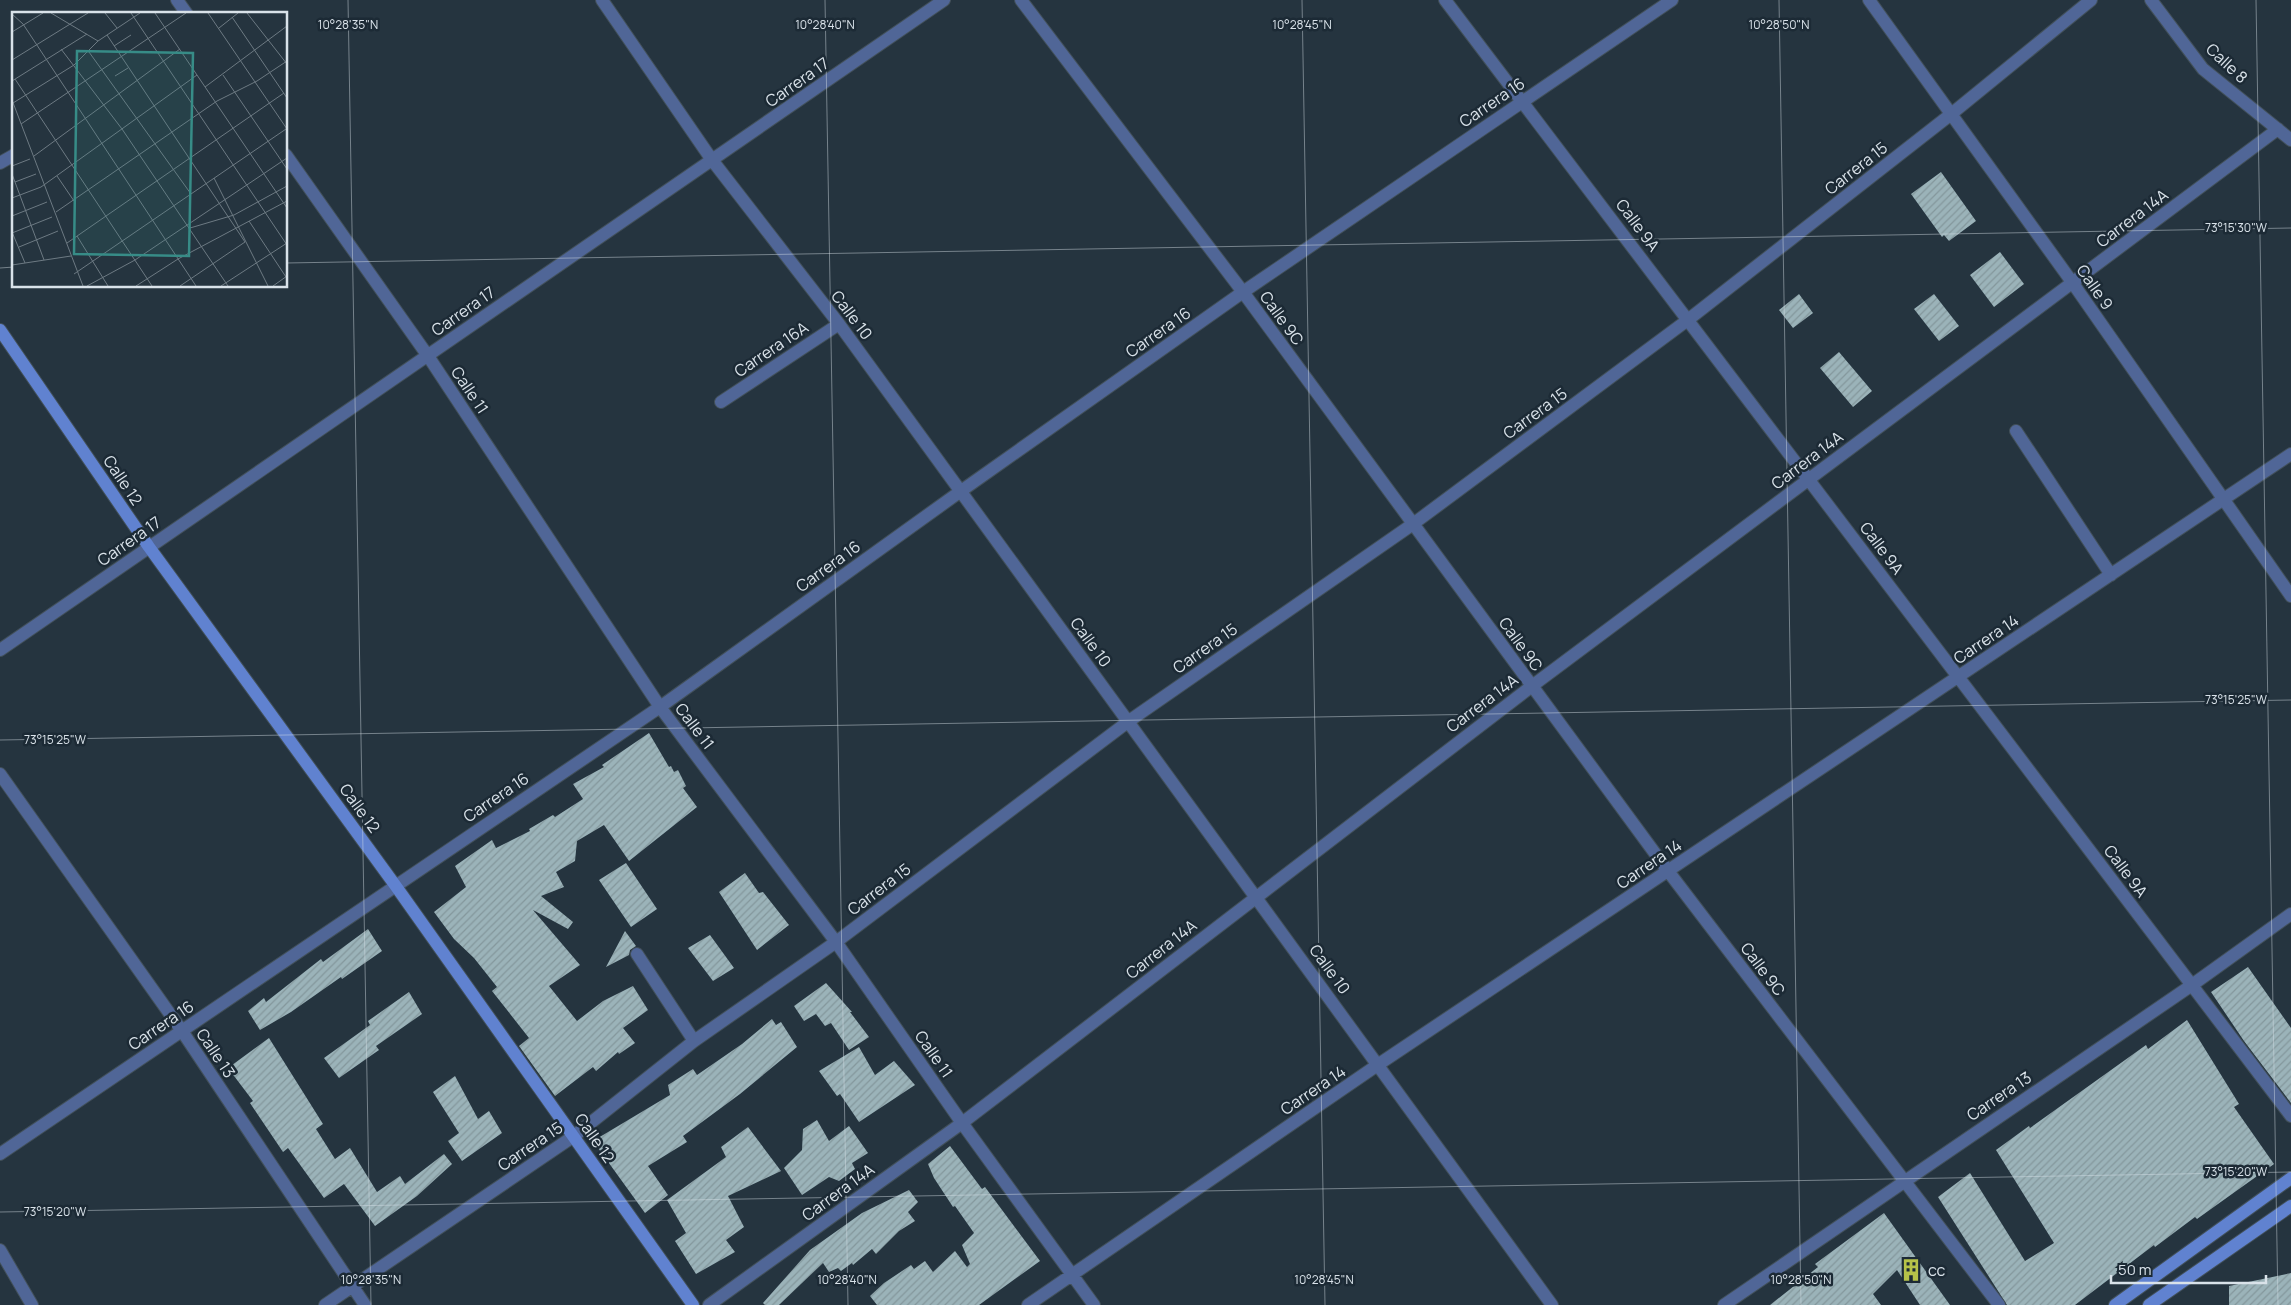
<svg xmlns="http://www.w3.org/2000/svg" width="2291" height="1305" font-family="Manrope,sans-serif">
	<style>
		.building { fill: url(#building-hatch) }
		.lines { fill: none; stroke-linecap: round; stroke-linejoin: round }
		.street-casing { stroke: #42505a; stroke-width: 14 }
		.secondary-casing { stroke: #42505a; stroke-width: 14 }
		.street { stroke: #506697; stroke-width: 12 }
		.secondary { stroke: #6082d0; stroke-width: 12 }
		.ticks { fill: none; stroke: #d9e2e9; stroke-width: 1; stroke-opacity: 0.45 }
		.labels { text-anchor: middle; stroke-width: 5; stroke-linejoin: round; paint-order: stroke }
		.street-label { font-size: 16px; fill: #d9e2e9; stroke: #1c2a35 }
		.poi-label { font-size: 16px; fill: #d9e2e9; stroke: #1c2a35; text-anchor: start }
		.inset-road { fill: none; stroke: #6d7a83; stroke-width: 1 }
		.view { fill: #378c87; fill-opacity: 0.15; stroke: #378c87; stroke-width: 2.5 }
		.inset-edge { fill: none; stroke: #d9e2e9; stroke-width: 2.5 }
		.ticks-label { font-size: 12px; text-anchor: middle; fill: #d9e2e9; stroke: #1c2a35; stroke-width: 5; stroke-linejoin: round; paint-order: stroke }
	</style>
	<defs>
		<pattern id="building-hatch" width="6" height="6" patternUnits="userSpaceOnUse" patternTransform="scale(1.25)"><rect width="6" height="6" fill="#9bb3b9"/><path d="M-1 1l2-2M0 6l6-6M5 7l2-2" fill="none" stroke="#84979c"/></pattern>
	</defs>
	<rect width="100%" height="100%" fill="#25343f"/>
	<path class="building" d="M 1941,172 L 1976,221 L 1949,241 L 1944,235 L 1942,237 L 1911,194 Z
		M 2000,252 L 2024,284 L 1994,307 L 1970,275 Z
		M 1799,294 L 1813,313 L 1793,328 L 1779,310 Z
		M 1934,294 L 1959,326 L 1939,341 L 1914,309 Z
		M 1839,352 L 1872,391 L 1853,407 L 1820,368 Z
		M 649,733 L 669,767 L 671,766 L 674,772 L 678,770 L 686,786 L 683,788 L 697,807 L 629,861 L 604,825 L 577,841 L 575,861 L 556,872 L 564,887 L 541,896 L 573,922 L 568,929 L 533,910 L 580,965 L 549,986 L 577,1021 L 603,1001 L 633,986 L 648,1010 L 623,1028 L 635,1043 L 619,1054 L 618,1052 L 596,1071 L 593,1067 L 555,1096 L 519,1046 L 529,1038 L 492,991 L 497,987 L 474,958 L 454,939 L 434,912 L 466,887 L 455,866 L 492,840 L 496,848 L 530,831 L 529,829 L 553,815 L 555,817 L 583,799 L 573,784 L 604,767 L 602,765 Z
		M 626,863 L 657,909 L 631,927 L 599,880 Z
		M 745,873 L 759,893 L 763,892 L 789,925 L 757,950 L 719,892 Z
		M 368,929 L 382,951 L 342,979 L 341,977 L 291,1012 L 260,1030 L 248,1011 L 264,998 L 266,1002 L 321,959 L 323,962 Z
		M 625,931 L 636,946 L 630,950 L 629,955 L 606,967 Z
		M 710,935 L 734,968 L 713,981 L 688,948 Z
		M 2248,967 L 2291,1028 L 2291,1103 L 2244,1041 L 2211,992 Z
		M 826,983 L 852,1012 L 850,1012 L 869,1037 L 849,1050 L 831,1023 L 825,1026 L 816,1014 L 804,1021 L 794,1006 Z
		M 409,992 L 422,1014 L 376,1046 L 379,1050 L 339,1078 L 324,1058 L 370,1025 L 368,1021 Z
		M 772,1019 L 776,1025 L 781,1022 L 797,1047 L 740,1094 L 683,1136 L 687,1142 L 648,1166 L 668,1195 L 645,1213 L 593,1141 L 670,1095 L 668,1085 L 693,1069 L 697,1075 L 742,1044 Z
		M 2187,1020 L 2239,1104 L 2234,1107 L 2274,1164 L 2197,1219 L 2195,1217 L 2155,1247 L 2154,1245 L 2075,1305 L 2007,1305 L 1938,1197 L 1970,1173 L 2025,1261 L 2054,1243 L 1996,1150 L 2029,1126 L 2030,1128 L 2146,1045 L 2148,1049 Z
		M 269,1038 L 323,1124 L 316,1129 L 335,1159 L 350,1148 L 377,1192 L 400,1176 L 405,1184 L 444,1154 L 452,1164 L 417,1196 L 375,1226 L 344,1184 L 324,1198 L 288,1148 L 283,1152 L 250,1103 L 253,1101 L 228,1068 Z
		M 859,1047 L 875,1075 L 894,1061 L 915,1085 L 859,1122 L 840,1094 L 837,1096 L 819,1071 Z
		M 455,1076 L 478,1119 L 489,1111 L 502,1133 L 462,1161 L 448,1141 L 459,1133 L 433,1092 Z
		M 817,1120 L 829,1141 L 849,1126 L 868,1153 L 852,1163 L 855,1169 L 839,1181 L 829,1177 L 802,1195 L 784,1168 L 802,1150 L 803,1129 Z
		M 748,1127 L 781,1171 L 728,1196 L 744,1227 L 726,1240 L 735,1252 L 696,1274 L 675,1241 L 686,1233 L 667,1200 L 726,1157 L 721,1147 Z
		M 950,1146 L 982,1189 L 985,1187 L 1040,1261 L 979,1305 L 877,1305 L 870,1296 L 884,1283 L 911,1265 L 914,1269 L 925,1261 L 933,1272 L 955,1251 L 967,1267 L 970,1264 L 962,1245 L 974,1233 L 955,1206 L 953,1207 L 934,1178 L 928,1164 Z
		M 909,1190 L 918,1202 L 908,1212 L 915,1221 L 899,1231 L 876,1254 L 872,1249 L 853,1265 L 852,1263 L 841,1271 L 838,1268 L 829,1272 L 823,1263 L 779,1305 L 765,1305 L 763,1303 L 810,1250 L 862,1213 Z
		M 1884,1213 L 1950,1305 L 1920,1305 L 1897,1270 L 1873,1294 L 1881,1305 L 1770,1305 L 1818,1267 L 1815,1264 Z
		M 2291,1273 L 2291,1305 L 2229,1305 L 2229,1286 Z"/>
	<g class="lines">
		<defs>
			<path id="street" d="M 177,0 L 187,14
				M 602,0 L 712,160 L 839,324 L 1552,1305
				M 1021,0 L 1243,292 L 1668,871 L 1999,1305
				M 1445,0 L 2291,1116
				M 1869,0 L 2072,282 L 2291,596
				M 2151,0 L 2203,69 L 2291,140
				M 286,155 L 428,356 L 660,707 L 836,942 L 962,1123 L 1094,1305
				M 0,163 L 14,155
				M 721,402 L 839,324
				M 2016,431 L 2111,575
				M 0,650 L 944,0
				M 0,774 L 182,1031 L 365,1305
				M 637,954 L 694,1041
				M 0,1154 L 660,707 L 961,491 L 1243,292 L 1672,0
				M 0,1250 L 32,1305
				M 325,1305 L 574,1136 L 694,1041 L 836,942 L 1129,721 L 1413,524 L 1689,319 L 1950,115 L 2091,0
				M 709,1305 L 962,1123 L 1532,686 L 2278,129
				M 1028,1305 L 1379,1064 L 2291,454
				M 1724,1305 L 2192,985 L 2291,914"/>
			<path id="secondary" d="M 0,330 L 149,547 L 395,885 L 693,1305
				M 2115,1305 L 2291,1178
				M 2149,1305 L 2291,1206"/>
		</defs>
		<use href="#street" class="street-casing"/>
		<use href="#secondary" class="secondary-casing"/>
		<use href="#street" class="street"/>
		<use href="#secondary" class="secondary"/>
	</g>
	<path class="ticks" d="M 348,0 L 371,1305M 825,0 L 848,1305M 1302,0 L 1325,1305M 1779,0 L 1801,1305M 2256,0 L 2278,1305M 286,263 L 2291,228M 0,268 L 14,267M 0,740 L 2291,700M 0,1212 L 2291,1172"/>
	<defs>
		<symbol id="building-bare" viewBox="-9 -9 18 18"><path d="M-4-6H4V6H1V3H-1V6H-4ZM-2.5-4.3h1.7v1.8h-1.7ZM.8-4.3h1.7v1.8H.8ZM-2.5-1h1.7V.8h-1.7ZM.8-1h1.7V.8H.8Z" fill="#b5c249" stroke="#1c2a35" stroke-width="2.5" paint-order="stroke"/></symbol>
	</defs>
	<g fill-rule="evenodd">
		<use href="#building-bare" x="1895" y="1254" width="32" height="32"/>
	</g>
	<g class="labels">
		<g class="street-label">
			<text transform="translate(2227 63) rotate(43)" y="6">Calle 8</text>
			<text transform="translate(797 82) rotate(-35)" y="6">Carrera 17</text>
			<text transform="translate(1492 102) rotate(-34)" y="6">Carrera 16</text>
			<text transform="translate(1856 168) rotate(-38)" y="6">Carrera 15</text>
			<text transform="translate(2132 218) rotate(-37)" y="6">Carrera 14A</text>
			<text transform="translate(1638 225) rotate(53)" y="6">Calle 9A</text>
			<text transform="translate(2095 287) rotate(55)" y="6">Calle 9</text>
			<text transform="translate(463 311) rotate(-35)" y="6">Carrera 17</text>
			<text transform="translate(852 315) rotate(53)" y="6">Calle 10</text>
			<text transform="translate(1282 318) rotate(54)" y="6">Calle 9C</text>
			<text transform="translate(1158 332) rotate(-35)" y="6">Carrera 16</text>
			<text transform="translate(771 349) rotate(-34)" y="6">Carrera 16A</text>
			<text transform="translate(470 390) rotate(56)" y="6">Calle 11</text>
			<text transform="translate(1535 413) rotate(-36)" y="6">Carrera 15</text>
			<text transform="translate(1807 460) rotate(-37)" y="6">Carrera 14A</text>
			<text transform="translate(123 480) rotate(56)" y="6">Calle 12</text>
			<text transform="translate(129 541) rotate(-35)" y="6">Carrera 17</text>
			<text transform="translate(1882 548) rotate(53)" y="6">Calle 9A</text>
			<text transform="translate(828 566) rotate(-36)" y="6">Carrera 16</text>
			<text transform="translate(1986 639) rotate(-34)" y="6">Carrera 14</text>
			<text transform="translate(1091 642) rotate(54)" y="6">Calle 10</text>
			<text transform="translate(1521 644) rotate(54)" y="6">Calle 9C</text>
			<text transform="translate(1205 648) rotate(-35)" y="6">Carrera 15</text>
			<text transform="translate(1482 703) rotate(-37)" y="6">Carrera 14A</text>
			<text transform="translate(695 726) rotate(53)" y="6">Calle 11</text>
			<text transform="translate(496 797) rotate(-34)" y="6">Carrera 16</text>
			<text transform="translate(360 808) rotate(54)" y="6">Calle 12</text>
			<text transform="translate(1649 864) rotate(-34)" y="6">Carrera 14</text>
			<text transform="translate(2126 871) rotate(53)" y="6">Calle 9A</text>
			<text transform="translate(879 889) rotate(-37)" y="6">Carrera 15</text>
			<text transform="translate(1161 949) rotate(-38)" y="6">Carrera 14A</text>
			<text transform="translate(1330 969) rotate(54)" y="6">Calle 10</text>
			<text transform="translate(1763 969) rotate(53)" y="6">Calle 9C</text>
			<text transform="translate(161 1025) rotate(-34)" y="6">Carrera 16</text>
			<text transform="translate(216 1053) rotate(56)" y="6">Calle 13</text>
			<text transform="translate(934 1054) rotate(55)" y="6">Calle 11</text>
			<text transform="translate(1313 1090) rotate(-34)" y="6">Carrera 14</text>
			<text transform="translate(1999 1096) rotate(-34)" y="6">Carrera 13</text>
			<text transform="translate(595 1138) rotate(55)" y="6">Calle 12</text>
			<text transform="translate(530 1146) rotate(-34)" y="6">Carrera 15</text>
			<text transform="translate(838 1192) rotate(-36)" y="6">Carrera 14A</text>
		</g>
		<g class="poi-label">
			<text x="1928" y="1276">cc</text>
		</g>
	</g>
	<g transform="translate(12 12)">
		<rect width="275" height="275" fill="#25343f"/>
		<path class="inset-road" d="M 39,1 L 86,29M 93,1 L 105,16M 119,1 L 275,233M 143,1 L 275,196M 196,1 L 275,117M 235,1 L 275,52M 0,2 L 11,12 L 184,274M 220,5 L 275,86M 207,16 L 226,1M 0,20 L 31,1M 95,23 L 233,230M 102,34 L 119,23M 49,37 L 110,117 L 216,274M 77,40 L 179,182M 0,48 L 76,1M 211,63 L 275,157M 103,64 L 116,56M 3,67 L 140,274M 0,69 L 75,22M 193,75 L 275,14M 0,88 L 71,274M 1,91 L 62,53 L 86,29 L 128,1M 9,112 L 174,1M 22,144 L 168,37M 0,154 L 18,147M 0,162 L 32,248M 45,164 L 62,189M 202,166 L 256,274M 3,170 L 24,162M 0,186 L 29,175 L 185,63M 44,200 L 205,89 L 245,69 L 275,49M 0,204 L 35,190M 237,209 L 274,265M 178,216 L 222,203 L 275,174M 0,220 L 13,251M 0,221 L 40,205M 65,224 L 96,274M 55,231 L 272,81M 7,235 L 46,219M 0,253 L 59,244M 62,262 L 274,117M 75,274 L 123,248 L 275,146M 124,274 L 166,247 L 275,189M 168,274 L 233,230M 209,274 L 275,231M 261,274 L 275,264"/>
		<path class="view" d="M 65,39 L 181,41 L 177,244 L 62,242 Z"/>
		<rect width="275" height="275" class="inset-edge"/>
	</g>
	<g class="ticks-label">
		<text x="348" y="29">10°28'35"N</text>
		<text x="825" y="29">10°28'40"N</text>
		<text x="1302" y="29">10°28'45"N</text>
		<text x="1779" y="29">10°28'50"N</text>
		<text x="2236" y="232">73°15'30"W</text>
		<text x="2236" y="704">73°15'25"W</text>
		<text x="55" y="744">73°15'25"W</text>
		<text x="2236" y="1176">73°15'20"W</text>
		<text x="55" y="1216">73°15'20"W</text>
		<text x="371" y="1284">10°28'35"N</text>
		<text x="847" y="1284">10°28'40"N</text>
		<text x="1324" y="1284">10°28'45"N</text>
		<text x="1801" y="1284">10°28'50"N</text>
	</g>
	<path d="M2111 1275v8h155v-8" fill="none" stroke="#d9e2e9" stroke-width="2.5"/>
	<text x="2118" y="1275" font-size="15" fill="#d9e2e9" stroke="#1c2a35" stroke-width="4" paint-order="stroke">50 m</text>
</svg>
